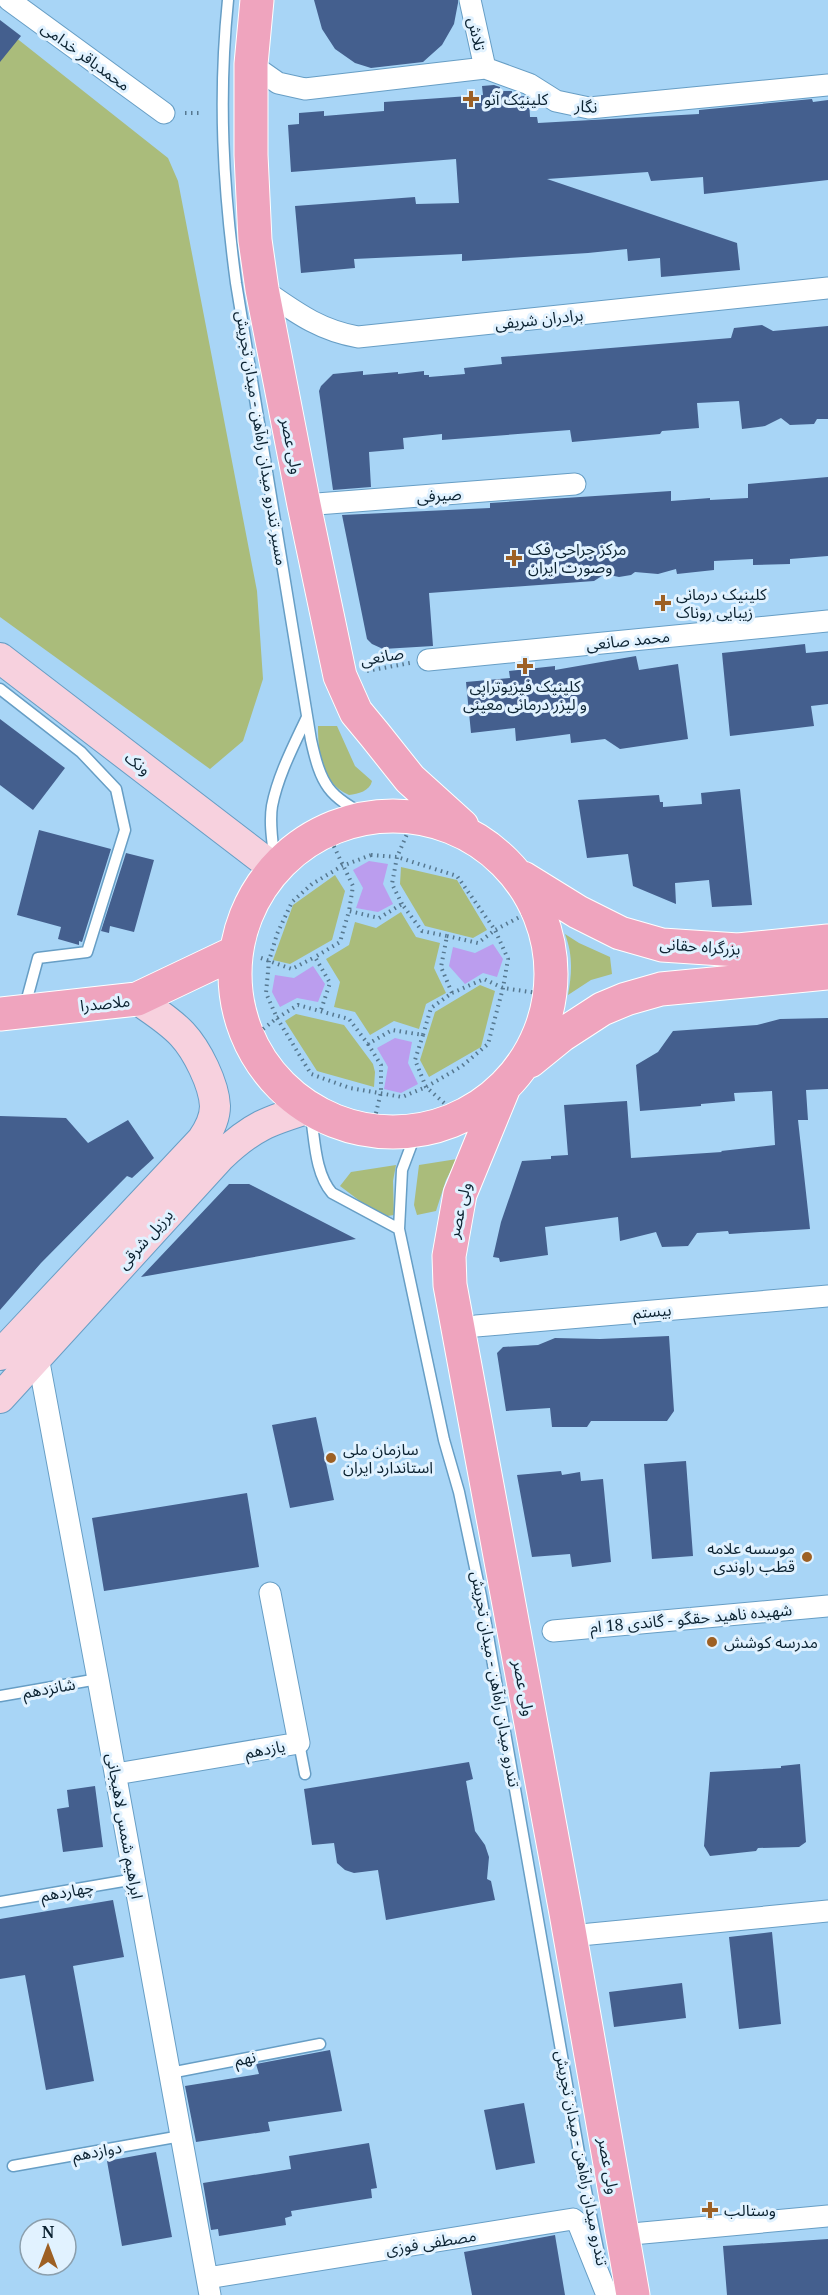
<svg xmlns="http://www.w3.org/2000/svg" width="828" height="2295" font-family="'Noto Serif','Noto Sans Arabic',serif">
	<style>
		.green { fill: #aabc7b }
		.water { fill: #bb9dee }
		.building { fill: #445f8e }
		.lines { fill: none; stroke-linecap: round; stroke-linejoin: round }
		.lane-casing { stroke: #679ec5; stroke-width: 13 }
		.street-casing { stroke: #679ec5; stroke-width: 23 }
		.secondary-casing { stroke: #679ec5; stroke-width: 32 }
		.primary-casing { stroke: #fff; stroke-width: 35 }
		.path { stroke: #567890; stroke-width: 4; stroke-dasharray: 1.5 4.5; stroke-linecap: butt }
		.lane { stroke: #fff; stroke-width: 10 }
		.street { stroke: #fff; stroke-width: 21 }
		.secondary { stroke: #f7d1de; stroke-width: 30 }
		.primary { stroke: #efa4be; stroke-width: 33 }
		.poi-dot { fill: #9d6024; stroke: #e1f2ff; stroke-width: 2 }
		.labels { text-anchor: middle; stroke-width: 6; stroke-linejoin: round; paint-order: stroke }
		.street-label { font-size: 16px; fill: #0b2231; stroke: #e1f2ff }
		.poi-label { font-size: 16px; fill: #0b2231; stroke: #e1f2ff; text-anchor: start }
	</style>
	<rect width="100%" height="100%" fill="#a8d5f6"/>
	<path class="green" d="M 15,37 L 168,158 L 178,181 L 257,591 L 263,679 L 243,741 L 210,769 L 0,617 L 0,56 Z
		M 318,726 L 337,726 L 355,766 L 372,781 C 370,791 358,794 349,795 C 321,783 318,753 318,726 Z
		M 401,867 L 457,880 L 487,930 L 473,938 L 425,926 L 400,884 Z
		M 335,875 L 345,891 L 332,940 L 290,964 L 273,960 L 293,905 Z
		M 401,912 L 416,937 L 440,943 L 434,968 L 446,993 L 426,1004 L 419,1029 L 394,1021 L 370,1035 L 355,1012 L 334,1007 L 340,982 L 326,959 L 349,945 L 355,922 L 376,928 Z
		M 565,934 L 579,943 L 610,957 L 612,974 L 591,980 L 568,995 C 572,973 573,955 565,934 Z
		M 480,985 L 495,991 L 481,1047 L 429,1077 L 420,1060 L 435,1012 Z
		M 296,1014 L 344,1025 L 373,1064 L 375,1072 L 374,1087 L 317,1071 L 285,1021 Z
		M 457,1159 L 446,1180 L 436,1211 L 417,1215 L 414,1205 L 419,1165 Z
		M 396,1165 L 393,1181 L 394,1215 L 381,1217 L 340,1186 L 351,1172 Z"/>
	<path class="water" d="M 369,861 L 388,864 L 383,884 L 393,904 L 378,912 L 356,908 L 363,888 L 353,870 Z
		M 493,944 L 503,959 L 497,977 L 483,973 L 465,984 L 449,966 L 453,947 L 475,953 Z
		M 313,966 L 325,984 L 318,1002 L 297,998 L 280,1007 L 272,992 L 275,975 L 294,978 Z
		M 395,1038 L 412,1042 L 408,1063 L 418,1084 L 401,1093 L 384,1089 L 388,1067 L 377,1048 Z"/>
	<path class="building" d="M 314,0 L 458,0 L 458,3 L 454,24 L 442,45 L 423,62 L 371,68 L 355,63 L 335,49 L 322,29 Z
		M 0,20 L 21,36 L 0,62 Z
		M 494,85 L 500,87 L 500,91 L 512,91 L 512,97 L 525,96 L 525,101 L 529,100 L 530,117 L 537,117 L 538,123 L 699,114 L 699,110 L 812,99 L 813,102 L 828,100 L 828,180 L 704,194 L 703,177 L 651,181 L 648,172 L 547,179 L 737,243 L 740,270 L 661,277 L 660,258 L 628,261 L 627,249 L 588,253 L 462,261 L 462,254 L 354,259 L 355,268 L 301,273 L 295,206 L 415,197 L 416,204 L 459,203 L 456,159 L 291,172 L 288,125 L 299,124 L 299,113 L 324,111 L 324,116 L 384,111 L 384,102 L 483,95 L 482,86 Z
		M 762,325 L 773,331 L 828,326 L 828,419 L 817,419 L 814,424 L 790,425 L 781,418 L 765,426 L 742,429 L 739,401 L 697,403 L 699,428 L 662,431 L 660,434 L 572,442 L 570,430 L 442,440 L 442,434 L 403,438 L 404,449 L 369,452 L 371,487 L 333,490 L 319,391 L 321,386 L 333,374 L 363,371 L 363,375 L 398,372 L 398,374 L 424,371 L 424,375 L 429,375 L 429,377 L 465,374 L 464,368 L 502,364 L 501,357 L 731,338 L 734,328 Z
		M 828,477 L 828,556 L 790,559 L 790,564 L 753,565 L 753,559 L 714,561 L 714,570 L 677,574 L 676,569 L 658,574 L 635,572 L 631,575 L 619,577 L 605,574 L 594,581 L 429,593 L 433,646 L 383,649 L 372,644 L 367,639 L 342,515 L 490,508 L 490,503 L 671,491 L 671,501 L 710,498 L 710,500 L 748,498 L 748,484 Z
		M 805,644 L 806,653 L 828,651 L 828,704 L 811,706 L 814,726 L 730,736 L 722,653 Z
		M 636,656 L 639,670 L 678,664 L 688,739 L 620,749 L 605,739 L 571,743 L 570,734 L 516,741 L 515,728 L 471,733 L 466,682 L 510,678 L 509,671 L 555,666 L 555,670 Z
		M 0,719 L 65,768 L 33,810 L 0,785 Z
		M 740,789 L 752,905 L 712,907 L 709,880 L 675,883 L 676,904 L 633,886 L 628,854 L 587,858 L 578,800 L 659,795 L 660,802 L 663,802 L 663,807 L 702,804 L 701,793 Z
		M 39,830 L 111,849 L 82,942 L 79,941 L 79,945 L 58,939 L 61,927 L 17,915 Z
		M 126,853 L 154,860 L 134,932 L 110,926 L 109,933 L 101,931 Z
		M 828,1018 L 828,1089 L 806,1090 L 808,1120 L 798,1120 L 810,1229 L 729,1234 L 728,1231 L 697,1233 L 688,1246 L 662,1247 L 656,1232 L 620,1241 L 618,1217 L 545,1227 L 548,1255 L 500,1262 L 499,1258 L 493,1257 L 501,1222 L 522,1161 L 551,1159 L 551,1156 L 568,1155 L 564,1105 L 627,1101 L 631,1158 L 722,1152 L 721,1151 L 775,1145 L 772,1091 L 734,1093 L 735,1101 L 701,1104 L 701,1106 L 640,1111 L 636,1065 L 658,1052 L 673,1031 L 757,1025 L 780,1019 Z
		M 0,1116 L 66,1118 L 88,1143 L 128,1120 L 154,1158 L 132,1178 L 127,1176 L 41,1263 L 0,1310 Z
		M 229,1184 L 249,1184 L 356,1239 L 141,1277 Z
		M 669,1336 L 674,1411 L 667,1421 L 591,1421 L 587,1427 L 552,1427 L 550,1408 L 506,1411 L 497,1353 L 503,1347 L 538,1345 L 555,1338 L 600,1339 Z
		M 316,1417 L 334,1500 L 290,1508 L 272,1425 Z
		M 686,1461 L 693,1556 L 652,1559 L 644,1464 Z
		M 561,1471 L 562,1475 L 580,1472 L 581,1481 L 603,1479 L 611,1562 L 572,1567 L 570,1554 L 532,1557 L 517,1475 Z
		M 247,1493 L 259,1567 L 104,1591 L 92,1518 Z
		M 469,1762 L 473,1779 L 466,1781 L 469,1798 L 475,1831 L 485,1845 L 489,1857 L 487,1879 L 491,1881 L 495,1900 L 386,1920 L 378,1870 L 354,1873 L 345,1870 L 337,1863 L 334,1843 L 312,1845 L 304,1789 Z
		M 800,1764 L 806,1842 L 799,1847 L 758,1848 L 756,1851 L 710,1856 L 704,1846 L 710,1772 L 781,1768 L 781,1766 Z
		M 95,1786 L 103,1847 L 63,1852 L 57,1809 L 69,1807 L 67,1790 Z
		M 113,1900 L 124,1957 L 73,1966 L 94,2081 L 46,2090 L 25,1975 L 0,1979 L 0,1919 Z
		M 772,1932 L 781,2024 L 739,2029 L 729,1937 Z
		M 682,1983 L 686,2018 L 614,2027 L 609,1992 Z
		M 330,2050 L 342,2111 L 268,2122 L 270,2131 L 196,2142 L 185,2086 L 259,2074 L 256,2064 Z
		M 524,2103 L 535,2163 L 496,2170 L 484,2110 Z
		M 369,2143 L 377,2188 L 371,2189 L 372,2198 L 291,2211 L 292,2216 L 285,2218 L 286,2225 L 219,2236 L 218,2229 L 211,2230 L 203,2183 L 291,2169 L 289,2156 Z
		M 156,2152 L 172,2237 L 122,2246 L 107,2161 Z
		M 555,2235 L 565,2295 L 472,2295 L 464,2252 Z
		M 828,2239 L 828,2295 L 727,2295 L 723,2246 Z"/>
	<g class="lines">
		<defs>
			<path id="lane" d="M 228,0 C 218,98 223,186 236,283 L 311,740 C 321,785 328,797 370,817
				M 0,689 L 81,752 L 116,789 L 125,830 L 87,952 L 38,958 L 25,1006
				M 275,863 C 273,845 269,824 272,806 C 278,775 294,745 307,717
				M 310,1111 C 315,1137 314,1172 332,1193 L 399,1229
				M 417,1130 L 402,1170 L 399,1229 L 444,1440 L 459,1492 L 481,1596 L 584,2181 L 599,2254
				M 0,1696 L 98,1679
				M 299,1743 L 305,1774
				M 0,1902 L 135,1879
				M 170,2073 L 320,2044
				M 13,2166 L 181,2136"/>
			<path id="street" d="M 9,0 L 164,113
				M 470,0 L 485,68
				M 251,64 L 278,83 L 305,89 L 485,68 L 529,84 L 556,101 L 589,108 L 828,85
				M 262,289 C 294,311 318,330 358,337 L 828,288
				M 304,505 L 575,484
				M 428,660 L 828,621
				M 476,1326 L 828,1296
				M 38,1357 L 98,1679 L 210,2295
				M 553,1631 L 828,1606
				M 116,1774 L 299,1743 L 270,1593
				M 570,1936 L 828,1911
				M 621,2235 L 828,2216
				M 207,2278 L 573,2219 L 578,2223 L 607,2295"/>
			<path id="secondary" d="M 0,658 L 275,869
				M 0,1355 L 202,1140 C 209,1130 215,1119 215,1106 C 214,1084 197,1050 182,1034 C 169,1020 152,1010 137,999
				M 0,1398 L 221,1156 C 253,1126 268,1121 310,1108"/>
			<path id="primary" d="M 257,0 L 251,64 L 251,155 L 255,240 L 262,289 L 304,505 L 340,676 L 356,712 L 375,735 L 410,779 L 462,826
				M235 974a158 158 0 1 1 316 0a158 158 0 1 1-316 0Z
				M 523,878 L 578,912 L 620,933 L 662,945 L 738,950 L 828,941
				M 0,1014 L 137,999 L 236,952
				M 530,1061 L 562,1035 L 602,1009 L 626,999 L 661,989 L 828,973
				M 504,1087 L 460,1194 L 449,1256 L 450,1285 L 566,1913 L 633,2295"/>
		</defs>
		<use href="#lane" class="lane-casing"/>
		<use href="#street" class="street-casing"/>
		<use href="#secondary" class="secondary-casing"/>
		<use href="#primary" class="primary-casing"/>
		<path class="path" d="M 185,113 L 203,113
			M 367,671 L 410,663
			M 326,830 L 353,886 L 349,911
			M 371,855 L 397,857 L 457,876 L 495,930 L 508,959 L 503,988 L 488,1044 L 462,1066 L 426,1087 L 402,1097 L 350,1088 L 311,1074 L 277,1018 L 266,993 L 269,961 L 277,934 L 292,902 L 312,884 L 342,866 Z
			M 402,904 L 392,884 L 397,857 L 414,818
			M 447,936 L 478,943 L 495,930 L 529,912
			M 261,958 L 292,969 L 315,957
			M 452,993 L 484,979 L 503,988 L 551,995
			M 423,1035 L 415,1060 L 426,1087 L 460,1117
			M 249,1040 L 277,1018 L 298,1005 L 349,1019 L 368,1044 L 392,1030 L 423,1035 L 431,1008 L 452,993 L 441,967 L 447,936 L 422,931 L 402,904 L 379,918 L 349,911 L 340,942 L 315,957 L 330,983 L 321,1010
			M 368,1044 L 381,1065 L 381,1092 L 372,1130"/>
		<use href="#lane" class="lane"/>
		<use href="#street" class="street"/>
		<use href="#secondary" class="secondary"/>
		<use href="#primary" class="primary"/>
	</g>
	<g class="poi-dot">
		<path d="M468 90h6v6h6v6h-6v6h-6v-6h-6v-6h6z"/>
		<path d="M511 549h6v6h6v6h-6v6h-6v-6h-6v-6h6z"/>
		<path d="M660 594h6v6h6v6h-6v6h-6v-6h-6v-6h6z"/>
		<path d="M522 657h6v6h6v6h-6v6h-6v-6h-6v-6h6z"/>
		<circle cx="331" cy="1458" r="6"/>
		<circle cx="807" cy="1557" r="6"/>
		<circle cx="712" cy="1642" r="6"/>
		<path d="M707 2201h6v6h6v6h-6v6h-6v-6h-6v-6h6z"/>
	</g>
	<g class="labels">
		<g class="street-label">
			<text transform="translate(477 34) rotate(78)" y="6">تلاش</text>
			<text transform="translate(86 56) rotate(36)" y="6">محمدباقر خدامی</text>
			<text transform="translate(586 106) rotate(4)" y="6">نگار</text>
			<text transform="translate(539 319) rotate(-6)" y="6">برادران شریفی</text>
			<text transform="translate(262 438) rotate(81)" y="6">مسیر تندرو میدان راه‌آهن - میدان تجریش</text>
			<text transform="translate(292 446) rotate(79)" y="6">ولی عصر</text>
			<text transform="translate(439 495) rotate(-4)" y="6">صیرفی</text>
			<text transform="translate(628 640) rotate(-6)" y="6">محمد صانعی</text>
			<text transform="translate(382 656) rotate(-10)" y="6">صانعی</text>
			<text transform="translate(138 763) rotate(37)" y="6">ونک</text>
			<text transform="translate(700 946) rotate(4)" y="6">بزرگراه حقانی</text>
			<text transform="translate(105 1003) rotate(-6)" y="6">ملاصدرا</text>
			<text transform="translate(459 1210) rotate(-77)" y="6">ولی عصر</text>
			<text transform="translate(145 1239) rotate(-48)" y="6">برزیل شرقی</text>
			<text transform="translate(652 1311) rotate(-5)" y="6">بیستم</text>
			<text transform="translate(691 1618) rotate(-5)" y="6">شهیده ناهید حقگو - گاندی 18 ام</text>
			<text transform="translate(496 1679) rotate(80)" y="6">تندرو میدان راه‌آهن - میدان تجریش</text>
			<text transform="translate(49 1688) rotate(-10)" y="6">شانزدهم</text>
			<text transform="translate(524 1688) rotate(79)" y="6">ولی عصر</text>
			<text transform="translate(265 1749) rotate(-10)" y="6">یازدهم</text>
			<text transform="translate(125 1826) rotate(80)" y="6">ابراهیم شمس لاهیجانی</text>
			<text transform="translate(67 1891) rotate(-10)" y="6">چهاردهم</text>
			<text transform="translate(245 2058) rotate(-11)" y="6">نهم</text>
			<text transform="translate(97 2151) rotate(-10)" y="6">دوازدهم</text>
			<text transform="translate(582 2158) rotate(79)" y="6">تندرو میدان راه‌آهن - میدان تجریش</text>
			<text transform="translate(609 2166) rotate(80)" y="6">ولی عصر</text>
			<text transform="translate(431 2242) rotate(-9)" y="6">مصطفی فوزی</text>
		</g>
		<g class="poi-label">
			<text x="484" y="105">کلینیک آنو</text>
			<text x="528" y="555">مرکز جراحی فک<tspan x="528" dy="18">وصورت ایران</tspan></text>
			<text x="676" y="600">کلینیک درمانی<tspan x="676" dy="18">زیبایی روناک</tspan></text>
			<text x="525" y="692" text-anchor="middle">کلینیک فیزیوتراپی<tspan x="525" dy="18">و لیزر درمانی معینی</tspan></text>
			<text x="343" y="1455">سازمان ملی<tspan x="343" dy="18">استاندارد ایران</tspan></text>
			<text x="795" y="1554" text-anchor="end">موسسه علامه<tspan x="795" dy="18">قطب راوندی</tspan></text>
			<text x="724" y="1648">مدرسه کوشش</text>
			<text x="724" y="2216">وستالب</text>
		</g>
	</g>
	<g transform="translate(48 2247)"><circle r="28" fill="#e1f2ff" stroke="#8b9fad" stroke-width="1.5"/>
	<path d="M0-4.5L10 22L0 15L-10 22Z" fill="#9d6024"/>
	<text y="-9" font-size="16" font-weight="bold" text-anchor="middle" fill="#0b2231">N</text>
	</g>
</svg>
